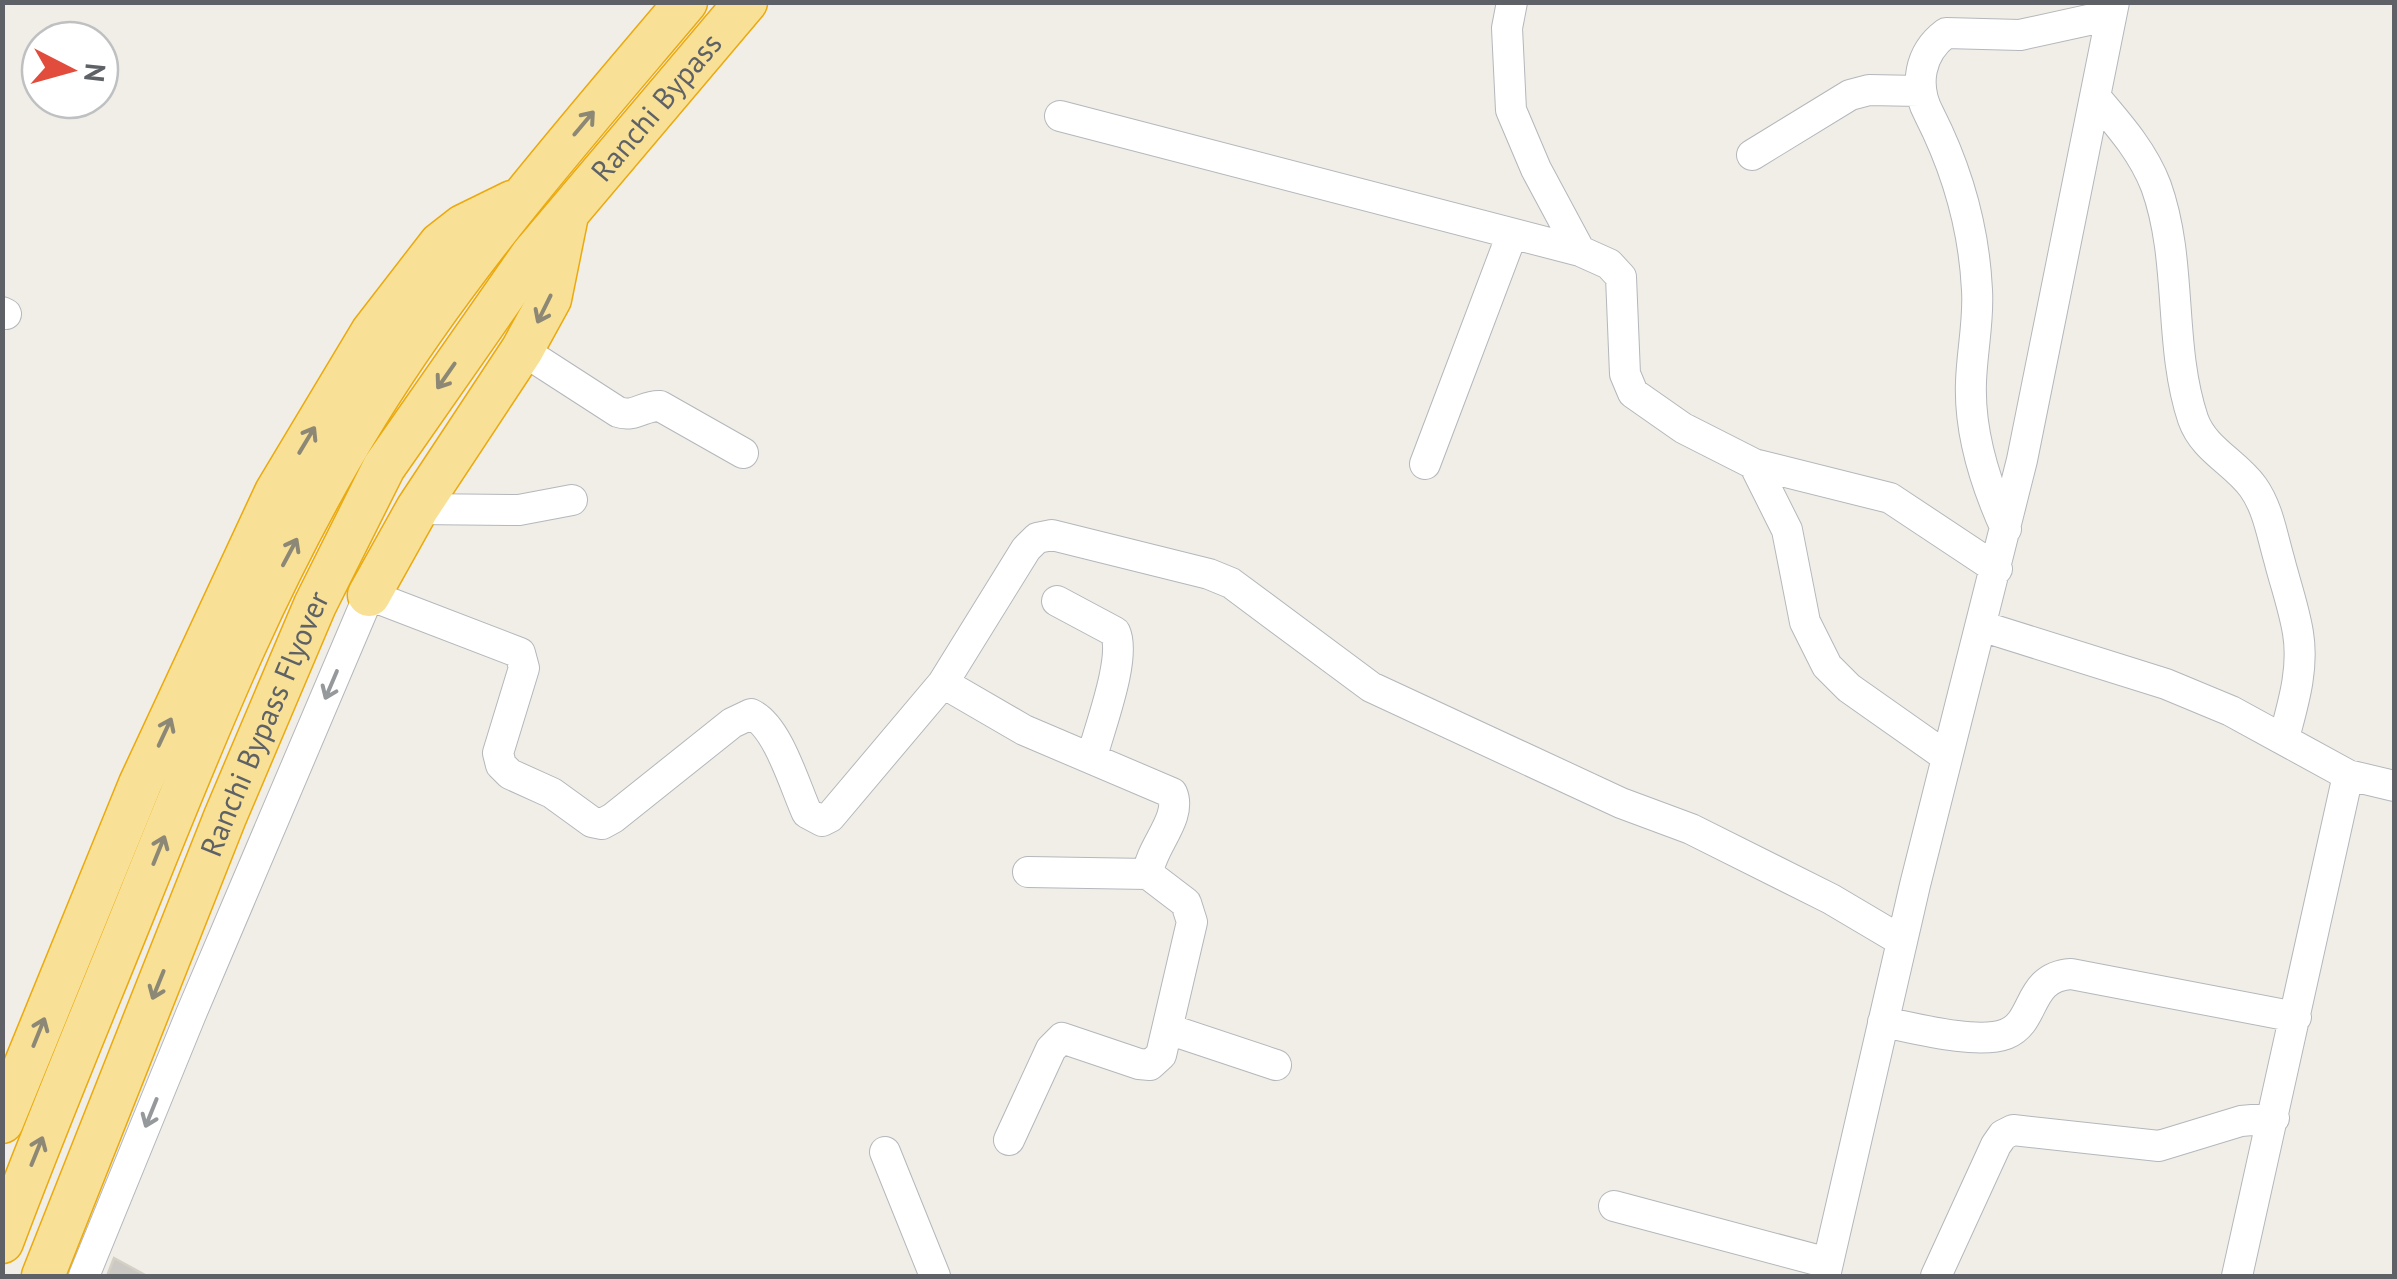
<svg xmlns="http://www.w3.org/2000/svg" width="2397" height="1279" font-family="'PT Sans',sans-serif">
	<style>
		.building { fill: #ccc9c4; stroke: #d4d0c6; stroke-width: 2.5; filter: url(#shadow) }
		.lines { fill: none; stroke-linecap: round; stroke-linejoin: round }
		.minor-casing { stroke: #b4b7bb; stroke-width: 32 }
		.highway-casing { stroke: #eba90c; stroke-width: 45 }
		.minor { stroke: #fff; stroke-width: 30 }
		.highway { stroke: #f8e196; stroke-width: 42 }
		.oneway { stroke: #8c8875 }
		.oneway2 { stroke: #96999c }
		.labels { text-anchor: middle; stroke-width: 8; stroke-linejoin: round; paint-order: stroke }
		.street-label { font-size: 30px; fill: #5e6267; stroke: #fff }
	</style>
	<defs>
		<filter id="shadow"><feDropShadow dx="7" dy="7" stdDeviation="0" flood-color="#0004"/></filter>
	</defs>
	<rect width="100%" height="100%" fill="#f0eee7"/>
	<path class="building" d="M 114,1258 L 147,1276 L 107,1276 Z"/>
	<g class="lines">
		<defs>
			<path id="minor" d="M 1512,2 L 1507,28 L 1511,110 L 1536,169 L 1580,251 L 1609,264 L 1621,277 L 1625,374 L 1633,393 L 1683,428 L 1754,464 L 1890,498 L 1997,569
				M 2096,98 C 2119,125 2143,152 2156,186 C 2183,261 2168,344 2193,419 C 2204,450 2235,462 2253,487 C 2268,508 2272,535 2279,559 C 2285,583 2294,608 2298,633 C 2304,669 2293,704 2284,738
				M 1060,116 L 1580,251
				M 1752,155 L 1850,95 L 1869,90 L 1919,91
				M 2,312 L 6,314
				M 522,350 L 618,412 C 635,418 644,405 660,406 L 743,453
				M 1425,464 L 1512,234
				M 1754,464 L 1787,530 L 1805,622 L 1827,666 L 1849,688 L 1947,757
				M 417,509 L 519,510 L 572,500
				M 2006,529 C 1985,483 1969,433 1971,382 C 1972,351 1979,320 1977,290 C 1974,228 1957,169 1929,114 C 1914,86 1919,53 1946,33 L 2020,35 L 2111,15
				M 1057,601 L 1115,632 C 1127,657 1099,729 1092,757
				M 1981,626 L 2166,684 L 2231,711 L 2348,775 L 2237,1276
				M 943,683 L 1026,549 L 1037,538 L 1052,535 L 1209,574 L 1231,583 L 1371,687 L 1621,803 L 1691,829 L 1831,899 L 1902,941
				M 2348,775 L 2394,786
				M 1028,872 L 1148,874
				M 1883,1022 C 1914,1028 1977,1045 2006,1034 C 2037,1022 2026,977 2071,974 L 2296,1017
				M 1168,1029 L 1276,1065
				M 885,1152 L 935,1276
				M 1614,1206 L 1828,1263
				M 84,1276 L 191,1014 L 369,595 L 520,653 L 524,668 L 498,753 L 501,765 L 510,774 L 552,793 L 592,822 L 602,824 L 613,818 L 732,723 L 751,714 C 778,726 795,787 807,813 L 822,821 L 830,817 L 943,683 L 1024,730 L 1172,793 C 1183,818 1150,847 1148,874 L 1186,903 L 1192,922 L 1161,1055 L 1150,1065 L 1139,1064 L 1062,1038 L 1051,1049 L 1009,1140
				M 1825,1276 L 1915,885 L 2022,460 L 2114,2
				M 1936,1276 L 1996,1145 L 2003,1135 L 2013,1130 L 2159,1146 L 2241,1121 L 2274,1118"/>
			<g id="highway">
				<path d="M 369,595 L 417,509 L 522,350 L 550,299 L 566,220"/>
				<path d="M 2,1122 L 140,784 L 276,492 L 372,332 L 440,244 L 463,226 L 512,202"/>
				<path d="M 2,1242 C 46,1124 95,1008 142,891 C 208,727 273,565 367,414 C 458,266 574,135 686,2"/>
				<path id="s1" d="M 43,1276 L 225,817 L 315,605 L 384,467 L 532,255 L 746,2"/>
			</g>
		</defs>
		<use href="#minor" class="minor-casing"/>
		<use href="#highway" class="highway-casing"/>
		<use href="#minor" class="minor"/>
		<use href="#highway" class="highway"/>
	</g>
	<defs><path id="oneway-shaft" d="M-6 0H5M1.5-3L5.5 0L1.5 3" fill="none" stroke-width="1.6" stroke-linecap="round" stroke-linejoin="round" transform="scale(2.5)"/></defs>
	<g class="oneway">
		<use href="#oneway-shaft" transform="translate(584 123) rotate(-50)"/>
		<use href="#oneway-shaft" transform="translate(544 309) rotate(116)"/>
		<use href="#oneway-shaft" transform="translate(446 376) rotate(125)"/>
		<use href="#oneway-shaft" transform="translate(307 440) rotate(-59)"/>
		<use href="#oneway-shaft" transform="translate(290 552) rotate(-62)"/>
		<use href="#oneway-shaft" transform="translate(165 732) rotate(-65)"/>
		<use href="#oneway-shaft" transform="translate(159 850) rotate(-68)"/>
		<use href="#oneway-shaft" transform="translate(158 985) rotate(112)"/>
		<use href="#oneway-shaft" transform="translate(39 1032) rotate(-68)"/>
		<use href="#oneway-shaft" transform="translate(37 1151) rotate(-68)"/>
	</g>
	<g class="oneway2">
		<use href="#oneway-shaft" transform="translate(331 685) rotate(113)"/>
		<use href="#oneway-shaft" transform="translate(151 1113) rotate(112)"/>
	</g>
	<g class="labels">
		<g class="street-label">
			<text dy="10" stroke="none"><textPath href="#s1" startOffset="1330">Ranchi Bypass</textPath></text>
			<text dy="10" stroke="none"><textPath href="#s1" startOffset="595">Ranchi Bypass Flyover</textPath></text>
		</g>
	</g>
	<rect width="2397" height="1279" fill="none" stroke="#5e6267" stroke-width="10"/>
	<g transform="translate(70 70) rotate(96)"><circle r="48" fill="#ffffff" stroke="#bfc0c2" stroke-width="2.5"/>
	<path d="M0-8L18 38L0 25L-18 38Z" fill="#e14c3c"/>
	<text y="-15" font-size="28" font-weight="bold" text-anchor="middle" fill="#5e6267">N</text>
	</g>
</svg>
